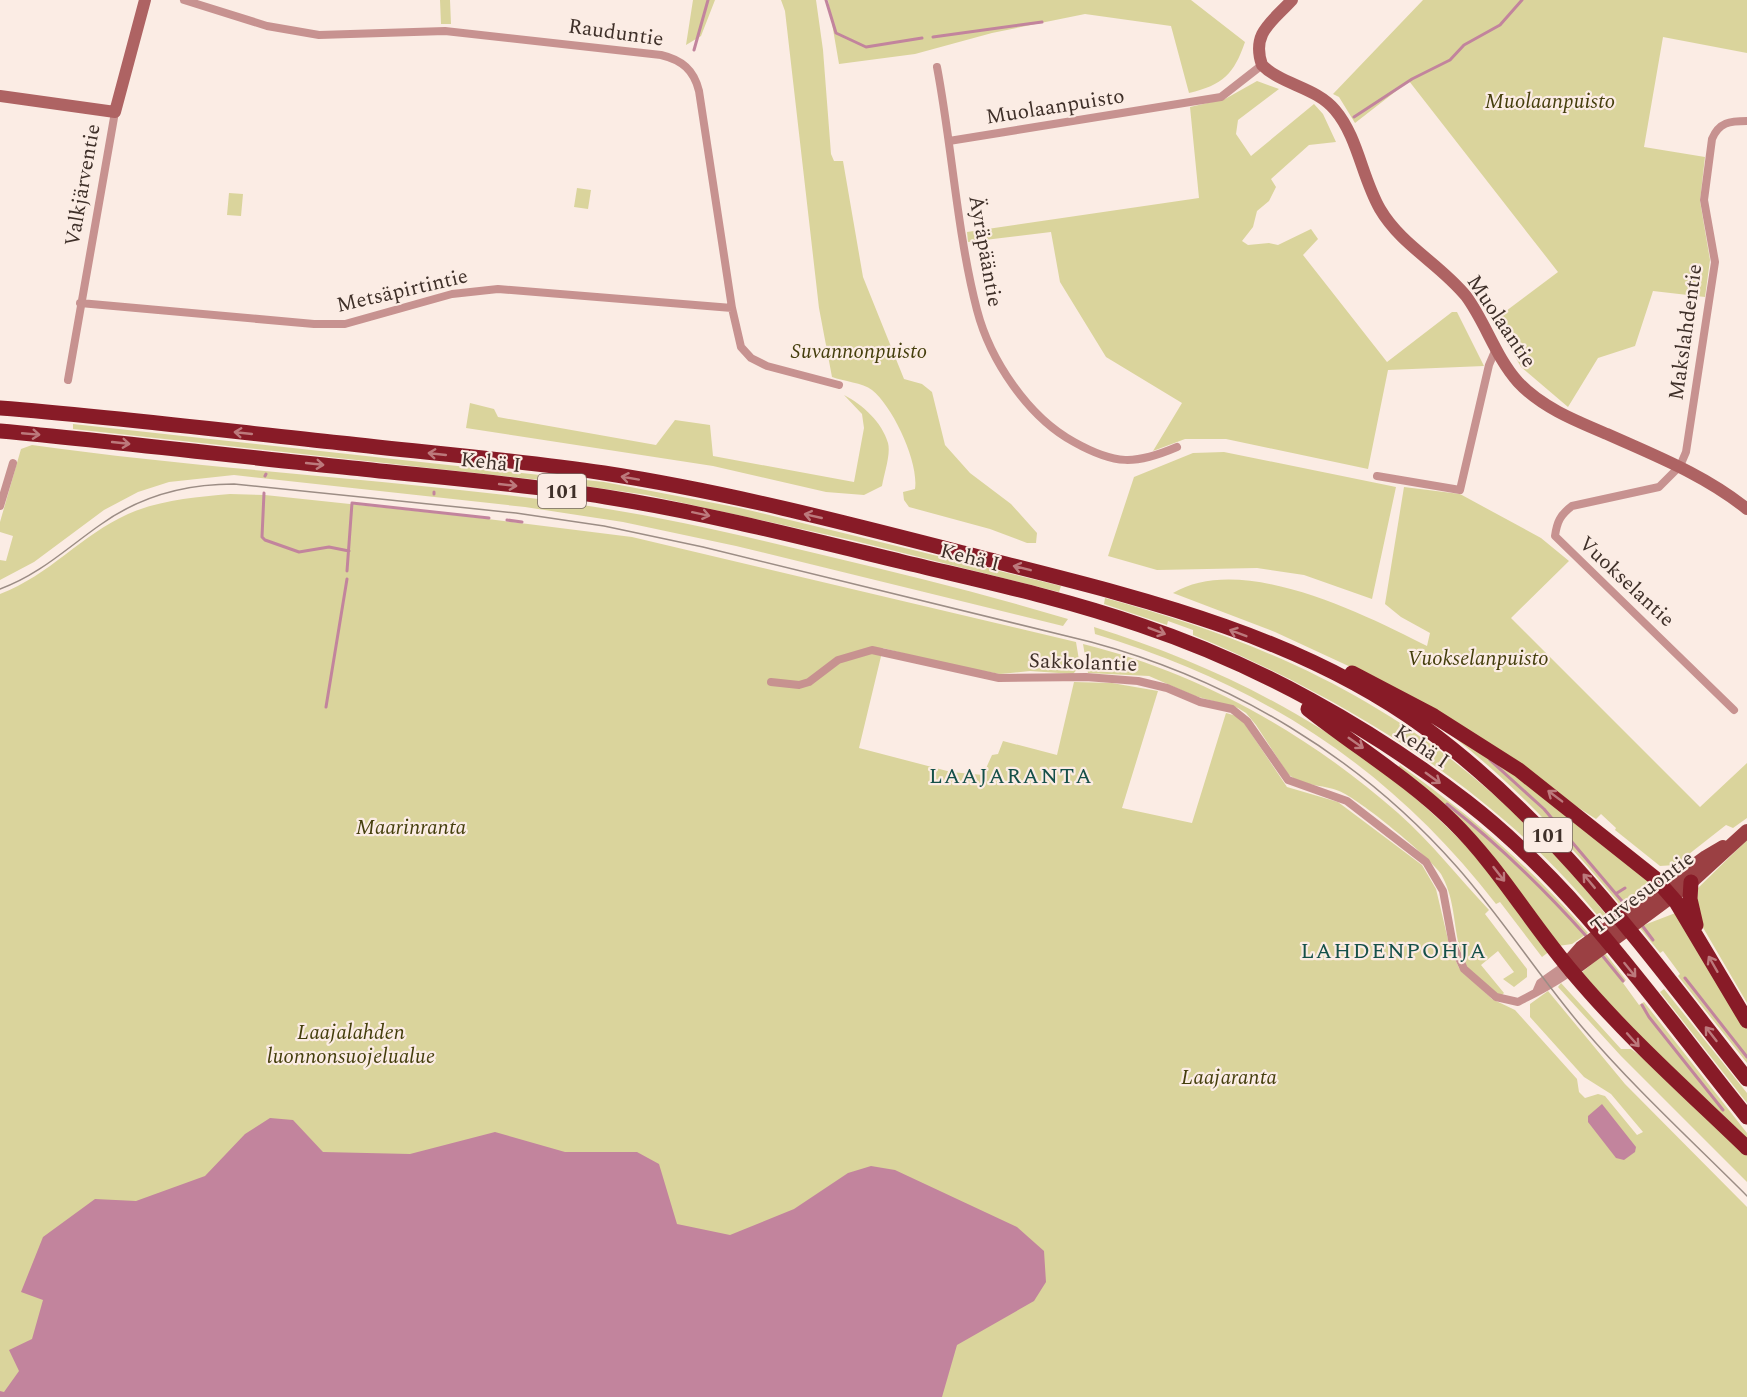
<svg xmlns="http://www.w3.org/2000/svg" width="1747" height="1397" font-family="Spectral,serif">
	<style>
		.green { fill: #dad49c }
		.water { fill: #c2849d }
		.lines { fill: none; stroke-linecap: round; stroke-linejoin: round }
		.stream { stroke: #c2849d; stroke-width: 3 }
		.street { stroke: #c79290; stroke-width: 8 }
		.secondary { stroke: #ae6363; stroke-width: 12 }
		.primary { stroke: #9b4043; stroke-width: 14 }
		.highway { stroke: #881b27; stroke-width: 15 }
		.tram { stroke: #9c8d85; stroke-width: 1.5 }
		.oneway { stroke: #bc797c }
		.labels { text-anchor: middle; stroke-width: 4.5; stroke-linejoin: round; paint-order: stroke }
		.shield { fill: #fbece4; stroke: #776861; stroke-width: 1.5 }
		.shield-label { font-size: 20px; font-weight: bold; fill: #3f3029 }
		.street-label { font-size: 21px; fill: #3f3029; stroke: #fbece4 }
		.park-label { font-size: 21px; font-style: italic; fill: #443e0c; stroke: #fbece4 }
		.neighbourhood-label { font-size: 22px; letter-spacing: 1.5px; fill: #155049; stroke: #fbece4 }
	</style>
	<rect width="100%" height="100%" fill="#fbece4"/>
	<path class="green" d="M 440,0 L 450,0 L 451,24 L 441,24 Z
		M 693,0 L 715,0 L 701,36 L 686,45 Z
		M 781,0 L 816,0 L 823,50 L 831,154 L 834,161 L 843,161 L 863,277 L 904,379 L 922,384 L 932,392 L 945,445 L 970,473 L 1011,504 L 1037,533 L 1036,543 L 1027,543 L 990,529 L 909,507 L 904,500 L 903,492 L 915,489 C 919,462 893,407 872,390 C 863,383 843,381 832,377 L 819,308 L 785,11 Z
		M 828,0 L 1191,0 L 1245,42 C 1234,74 1223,85 1189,93 L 1171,26 L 1085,14 L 992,33 L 915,54 L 839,64 Z
		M 1423,0 L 1747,0 L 1747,53 L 1663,37 L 1644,147 L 1705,157 L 1700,201 L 1710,260 L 1705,297 L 1653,291 L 1635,346 L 1598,358 L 1568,407 L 1521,367 L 1494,320 L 1558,272 L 1409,81 L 1355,123 L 1339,97 L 1333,94 Z
		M 1257,81 L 1279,89 L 1238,120 L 1236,134 L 1251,156 L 1314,104 L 1323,114 L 1336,142 L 1309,145 L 1271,179 L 1276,187 L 1269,201 L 1257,211 L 1253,227 L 1242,241 L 1248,245 L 1269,243 L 1278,245 L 1311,229 L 1318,239 L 1303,255 L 1387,362 L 1452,312 L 1457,312 L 1484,366 L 1388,370 L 1368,469 L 1226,439 L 1185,439 L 1153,451 L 1182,403 L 1106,357 L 1060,282 L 1051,232 L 968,242 L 967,232 L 1199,198 L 1190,107 L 1225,99 Z
		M 577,188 L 591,190 L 588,209 L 574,207 Z
		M 229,193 L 243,194 L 241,216 L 227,215 Z
		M 844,395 C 863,405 882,422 888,443 C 891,454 884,474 882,486 L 864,495 L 826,492 L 713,466 L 466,428 L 470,403 L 494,409 L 498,417 L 656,445 L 675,420 L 710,425 L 713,456 L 854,482 L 864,428 L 862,414 Z
		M 73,424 L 604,482 L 740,508 L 1061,586 L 1059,592 L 851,540 L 647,495 L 550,481 L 73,429 Z
		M 32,445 C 216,471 404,479 589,506 C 669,518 748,537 827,556 C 908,575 988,595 1068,619 L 1063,626 L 736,546 L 623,522 L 525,507 L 234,475 L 169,482 L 138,492 L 104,510 L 34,562 L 0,580 L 0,560 L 6,561 L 13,536 L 0,532 L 0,522 L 21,449 Z
		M 1224,452 L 1396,487 L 1372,599 L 1304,575 L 1257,568 L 1157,570 L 1108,556 L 1134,477 L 1193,453 Z
		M 1404,487 L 1460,494 L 1541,538 L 1569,561 L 1511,618 L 1700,807 L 1747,763 L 1747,818 L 1733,828 L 1726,825 L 1675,865 L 1660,866 L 1615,830 L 1616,828 L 1601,814 L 1596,819 L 1579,808 L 1368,675 L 1275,632 L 1173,593 C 1241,552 1364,614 1427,646 L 1430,633 L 1401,617 L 1385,604 Z
		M 230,494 L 265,495 L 463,516 L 632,537 L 1076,642 L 1080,666 L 1073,674 L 1030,671 L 1000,674 L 940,663 L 883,648 L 859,748 L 951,772 L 983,775 L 992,755 L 998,754 L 1003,741 L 1057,755 L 1074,682 L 1112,683 L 1158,691 L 1122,808 L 1192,823 L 1226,713 L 1240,717 L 1287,787 L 1338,802 L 1422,865 L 1436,889 L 1450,948 L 1459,968 L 1492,999 L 1515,1010 L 1577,1079 L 1579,1092 L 1585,1098 L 1598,1094 L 1605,1096 L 1637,1135 L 1643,1132 L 1611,1094 L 1584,1077 L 1530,1017 L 1530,1004 L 1548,991 L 1625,1084 L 1747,1207 L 1747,1397 L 0,1397 L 0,594 C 50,575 81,535 128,514 C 160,500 195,497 230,494 Z
		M 1105,598 C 1319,656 1469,741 1608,917 L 1602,921 C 1499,791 1345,698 1193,635 L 1193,630 L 1168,621 L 1167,625 L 1104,604 Z
		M 1094,627 C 1229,669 1353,734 1454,834 C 1490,870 1519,911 1550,951 L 1542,957 L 1500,902 L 1496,904 C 1390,767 1261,684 1095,634 Z
		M 1083,644 C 1200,673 1307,733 1398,813 C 1431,842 1459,878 1489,910 L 1485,914 L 1527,969 L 1527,977 L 1514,987 L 1503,979 L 1514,972 L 1498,951 L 1481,965 L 1504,993 L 1501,996 C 1441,966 1466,918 1441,874 C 1431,858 1358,798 1339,791 C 1322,784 1303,787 1288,774 L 1256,725 L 1246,713 L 1238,708 L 1195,696 L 1149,676 L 1088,673 Z
		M 1450,734 L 1483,749 L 1649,880 L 1641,892 L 1622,907 C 1569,843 1515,785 1450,734 Z
		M 1400,765 C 1470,815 1532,868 1588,933 L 1572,944 L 1558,946 L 1398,768 Z
		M 1747,840 L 1747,1003 L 1698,919 L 1696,912 L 1698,888 Z
		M 1678,912 L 1747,1029 L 1747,1063 L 1678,976 L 1680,974 L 1663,951 L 1660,953 L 1639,927 Z
		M 1605,953 L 1626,980 L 1623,983 L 1639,1005 L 1644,1002 L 1747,1133 L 1747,1142 L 1669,1069 L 1581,973 Z
		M 1561,983 L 1621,1049 L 1631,1049 L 1646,1060 L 1747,1156 L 1747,1182 L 1621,1056 L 1558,987 Z
		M 1664,989 L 1747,1093 L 1747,1103 L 1660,992 Z"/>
	<path class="water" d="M 1602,1104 L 1636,1147 L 1635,1152 L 1624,1160 L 1616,1158 L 1588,1122 L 1588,1116 Z
		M 270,1118 L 293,1120 L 323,1152 L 410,1154 L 495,1132 L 565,1152 L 637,1152 L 659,1164 L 677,1224 L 730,1235 L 794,1209 L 848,1173 L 871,1166 L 895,1170 L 1017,1227 L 1044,1251 L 1046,1282 L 1034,1301 L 957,1345 L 942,1397 L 0,1397 L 0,1391 L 4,1392 L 19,1371 L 9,1350 L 32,1339 L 43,1300 L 21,1292 L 43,1237 L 95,1199 L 136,1201 L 205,1176 L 245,1134 Z"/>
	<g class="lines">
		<path class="stream" d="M 826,0 L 836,33 L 866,47 L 922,38
			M 933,37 L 1042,22
			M 694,50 L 708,0
			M 1354,117 L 1412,79 L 1450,60 L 1464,45 L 1500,25 L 1522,0
			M 265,476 L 266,474
			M 434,492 L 434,494
			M 264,493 L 262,537 L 265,540 L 299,552 L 329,547 L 349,551
			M 507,520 L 522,522
			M 347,571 L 352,503 L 489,518
			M 326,707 L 347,579
			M 1490,760 L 1544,809 L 1627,907
			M 1447,804 C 1498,844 1544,889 1587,937
			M 1617,893 L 1625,888
			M 1641,924 L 1653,940
			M 1601,954 L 1623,981
			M 1685,978 L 1747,1057
			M 1642,1005 L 1649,1017
			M 1649,1017 L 1723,1110"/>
		<path class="street" d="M 184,0 L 267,26 L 319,35 L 445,31 L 661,55 C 682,60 694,70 699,91 L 732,308 L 741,347 L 751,358 L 767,366 L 839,385
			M 937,67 C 952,146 957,233 977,310 C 990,360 1028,417 1074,442 C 1115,465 1135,465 1177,447
			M 949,141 L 1221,97 L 1262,65
			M 80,303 L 314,324 L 345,324 L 452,294 L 498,289 L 732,308
			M 68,380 L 115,112
			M 1377,476 L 1460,490 L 1489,365 L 1495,351
			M 0,506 L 13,463
			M 771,682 L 799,685 L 809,682 L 838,660 L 872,650 L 999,678 L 1086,677 L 1138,681 L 1167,688 L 1200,702 L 1232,709 L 1247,721 L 1288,780 L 1347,801 L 1426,862 L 1443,891 L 1453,945 L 1464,969 L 1496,997 L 1518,1002 C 1537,992 1554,984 1571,971
			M 1734,710 L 1555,536 C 1557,522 1560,515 1572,506 L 1659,487 L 1680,466 L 1686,452 L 1715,262 L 1704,200 L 1712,139 C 1719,122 1730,121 1747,121
			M 1537,990 L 1540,983 L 1567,964"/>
		<path class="secondary" d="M 1292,0 C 1272,22 1251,33 1262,65 C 1282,85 1316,87 1335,110 C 1358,137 1362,178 1380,209 C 1401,245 1440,264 1466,296 C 1486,323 1495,356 1518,382 C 1541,407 1576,421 1607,434 C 1656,456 1705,475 1747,509
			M 0,96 L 115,112 L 145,0"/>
		<path class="primary" d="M 1567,964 L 1581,948 L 1706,857 L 1723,847
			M 1571,971 L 1691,882 L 1747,831"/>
		<path class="highway" d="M 0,408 C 114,417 228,431 341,443 C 429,453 517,460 604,473 C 740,494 873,530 1006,564 C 1149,600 1302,638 1424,727 C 1555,823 1647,953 1747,1079
			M 0,431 C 117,442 235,456 352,468 C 436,477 522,484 606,497 C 706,513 804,538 903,562 C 982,581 1063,598 1140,625 C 1257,664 1370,727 1467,802 C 1579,889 1659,1008 1747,1117
			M 1352,673 L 1434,716 L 1519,770 L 1655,878 L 1676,902 L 1747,1021
			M 1308,709 C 1356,747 1408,778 1452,821 C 1499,867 1531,924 1574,974 C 1627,1037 1688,1091 1747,1148
			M 1691,882 L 1690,899 L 1696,925"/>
		<path class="tram" d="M 0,589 C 39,575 67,548 100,525 C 140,496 185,484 234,484 L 516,513 L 604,526 L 703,547 L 1091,642 C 1232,680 1360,757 1457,867 C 1502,918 1538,975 1582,1027 C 1633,1087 1692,1141 1747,1196"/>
	</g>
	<defs><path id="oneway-shaft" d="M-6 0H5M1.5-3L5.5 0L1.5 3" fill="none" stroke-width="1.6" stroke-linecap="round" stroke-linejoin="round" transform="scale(1.5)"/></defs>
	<g class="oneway">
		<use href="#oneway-shaft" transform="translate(243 433) rotate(-174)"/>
		<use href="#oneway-shaft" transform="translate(31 434) rotate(5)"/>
		<use href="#oneway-shaft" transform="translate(121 443) rotate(6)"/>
		<use href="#oneway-shaft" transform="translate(437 454) rotate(-174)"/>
		<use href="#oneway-shaft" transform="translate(315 464) rotate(6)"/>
		<use href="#oneway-shaft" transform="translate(630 478) rotate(-170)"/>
		<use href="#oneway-shaft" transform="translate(508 485) rotate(6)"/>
		<use href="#oneway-shaft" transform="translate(701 514) rotate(12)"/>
		<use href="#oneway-shaft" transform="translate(813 516) rotate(-167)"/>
		<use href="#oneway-shaft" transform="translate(1022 568) rotate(-166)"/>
		<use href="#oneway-shaft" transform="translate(1157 631) rotate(21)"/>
		<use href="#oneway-shaft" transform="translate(1238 633) rotate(-159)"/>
		<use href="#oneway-shaft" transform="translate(1356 743) rotate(35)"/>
		<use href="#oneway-shaft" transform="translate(1433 778) rotate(36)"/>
		<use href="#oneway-shaft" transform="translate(1555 796) rotate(-143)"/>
		<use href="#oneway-shaft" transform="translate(1499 874) rotate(52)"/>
		<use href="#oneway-shaft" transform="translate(1589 881) rotate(-130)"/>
		<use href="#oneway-shaft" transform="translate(1713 964) rotate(-120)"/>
		<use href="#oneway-shaft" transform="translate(1630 970) rotate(51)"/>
		<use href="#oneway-shaft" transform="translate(1711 1034) rotate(-128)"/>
		<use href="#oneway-shaft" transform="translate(1633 1040) rotate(48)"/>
	</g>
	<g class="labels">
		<g class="shield">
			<rect x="538" y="474" width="48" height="34" rx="4.5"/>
			<rect x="1524" y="818" width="48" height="34" rx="4.5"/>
		</g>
		<g class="shield-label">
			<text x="562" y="498">101</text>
			<text x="1548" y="842">101</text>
		</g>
		<g class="street-label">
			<text transform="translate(616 32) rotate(8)" y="7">Rauduntie</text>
			<text transform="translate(1055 106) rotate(-9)" y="7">Muolaanpuisto</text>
			<text transform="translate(82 185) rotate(-80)" y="7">Valkjärventie</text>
			<text transform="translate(986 251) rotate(80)" y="7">Äyräpääntie</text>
			<text transform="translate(402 290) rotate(-13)" y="7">Metsäpirtintie</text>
			<text transform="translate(1502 321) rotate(56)" y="7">Muolaantie</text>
			<text transform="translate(1685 332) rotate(-82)" y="7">Makslahdentie</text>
			<text transform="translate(491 462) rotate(6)" y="7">Kehä I</text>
			<text transform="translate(970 557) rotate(14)" y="7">Kehä I</text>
			<text transform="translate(1627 581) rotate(43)" y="7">Vuokselantie</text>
			<text transform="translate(1083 662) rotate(2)" y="7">Sakkolantie</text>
			<text transform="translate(1422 746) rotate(34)" y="7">Kehä I</text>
			<text transform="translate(1642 892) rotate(-37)" y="7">Turvesuontie</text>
		</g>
		<g class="park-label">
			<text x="1550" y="108">Muolaanpuisto</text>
			<text x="859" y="358">Suvannonpuisto</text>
			<text x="1478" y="665">Vuokselanpuisto</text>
			<text x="411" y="834">Maarinranta</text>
			<text x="351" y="1039">Laajalahden<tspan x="351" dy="24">luonnonsuojelualue</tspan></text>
			<text x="1229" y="1084">Laajaranta</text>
		</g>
		<g class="neighbourhood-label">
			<text x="1011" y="783">LAAJARANTA</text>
			<text x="1394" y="958">LAHDENPOHJA</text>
		</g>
	</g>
</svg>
